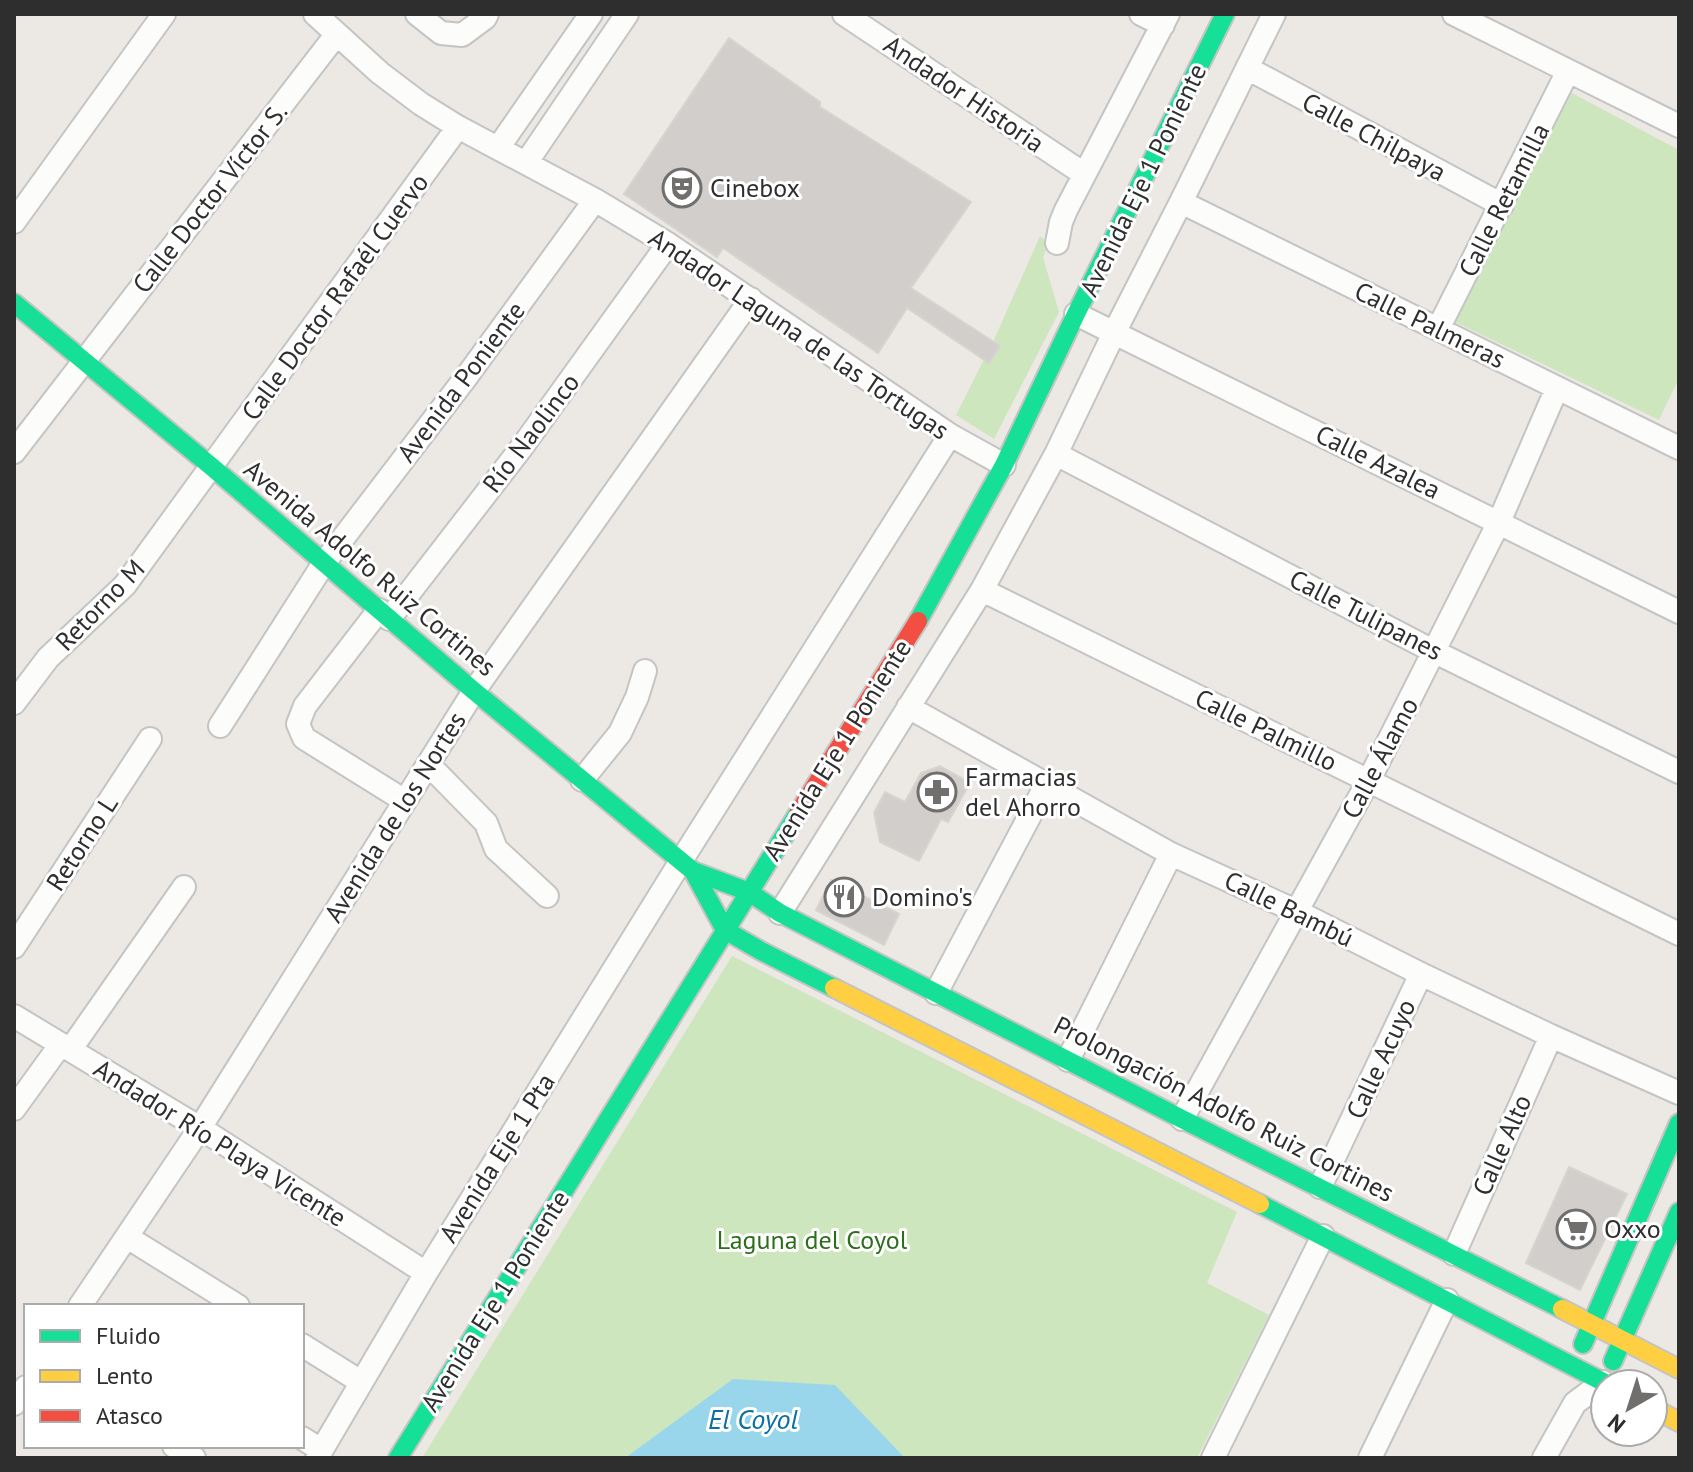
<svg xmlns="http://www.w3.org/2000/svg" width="1693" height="1472" font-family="'PT Sans',sans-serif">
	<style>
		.green { fill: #cee6be }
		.water { fill: #99d6ec }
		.building { fill: #d1cecb; stroke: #d7d4d0; stroke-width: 2 }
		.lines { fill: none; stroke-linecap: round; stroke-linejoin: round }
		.street-casing { stroke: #c5c4c5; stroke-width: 26 }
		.fast-casing { stroke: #c5c4c5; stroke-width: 22 }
		.slow-casing { stroke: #c5c4c5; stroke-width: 22 }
		.jam-casing { stroke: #c5c4c5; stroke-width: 22 }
		.street { stroke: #fcfcfb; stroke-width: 22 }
		.fast { stroke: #16e098; stroke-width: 18 }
		.slow { stroke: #ffcf43; stroke-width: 18 }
		.jam { stroke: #f24e42; stroke-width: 18 }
		.labels { text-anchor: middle; stroke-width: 6; stroke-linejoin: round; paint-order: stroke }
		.street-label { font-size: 26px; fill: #2e2e2e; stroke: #fff }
		.poi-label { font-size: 26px; fill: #2e2e2e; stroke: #fff; text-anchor: start }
		.park-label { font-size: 26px; fill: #2c6e1b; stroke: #fff }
		.water-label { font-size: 28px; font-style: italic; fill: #0d6fa3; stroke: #fff }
	</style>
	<rect width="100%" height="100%" fill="#ece8e4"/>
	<path class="green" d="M 1570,92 L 1679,150 L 1679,378 L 1659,420 L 1453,321 Z
		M 1040,236 L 1049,244 L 1043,257 L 1059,312 L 994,439 L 956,415 L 984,359 L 989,362 L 1000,347 L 993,342 Z
		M 732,956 L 1237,1212 L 1207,1283 L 1269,1315 L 1197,1458 L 422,1458 Z"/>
	<path class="water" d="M 733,1379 L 835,1385 L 905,1458 L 625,1458 Z"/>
	<path class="building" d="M 729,38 L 820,102 L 820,107 L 971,202 L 911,288 L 1000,346 L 989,363 L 907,308 L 878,353 L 723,248 L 717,257 L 624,194 Z
		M 940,766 L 970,783 L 948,822 L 941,819 L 919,861 L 880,842 L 874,813 L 885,792 L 905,802 L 921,773 Z
		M 831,880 L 899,914 L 884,945 L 816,910 Z
		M 1569,1167 L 1627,1194 L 1580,1290 L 1526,1263 Z"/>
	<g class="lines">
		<defs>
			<path id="street" d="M 315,14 L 380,73 L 421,104 L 458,127 L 595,200 L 668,244 L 950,435 L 1004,465
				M 417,14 L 441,33 L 462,35 L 485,18 L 487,14
				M 844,14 L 1084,174
				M 1141,14 L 1163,25
				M 1454,14 L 1679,126
				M 1247,68 L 1502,205
				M 498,148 L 591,14
				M 526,163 L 627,14
				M 1181,202 L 1679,448
				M 14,222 L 164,14
				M 1057,243 L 1061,222 L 1066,210 L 1168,14
				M 1076,314 L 1679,612
				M 1438,329 L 1568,71
				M 14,452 L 336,35
				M 1056,454 L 1435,652 L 1679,772
				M 982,590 L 1679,934
				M 379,610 L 305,706 L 298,724 L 304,738 L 405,801
				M 389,619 L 522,447 L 668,244
				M 14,703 L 48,658 L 125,585 L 458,127
				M 908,707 L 1171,854 L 1298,912 L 1421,974 L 1551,1036 L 1679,1093
				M 220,726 L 324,563 L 467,376 L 595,200
				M 428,764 L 486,823 L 496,849 L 547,896
				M 582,780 L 620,733 L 637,697 L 645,671
				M 780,913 L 982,590 L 1056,454 L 1115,331 L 1181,202 L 1274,14
				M 14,947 L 150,739
				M 936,993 L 1046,785
				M 14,1016 L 200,1128 L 426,1273
				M 70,1050 L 184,887
				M 1068,1060 L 1171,854
				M 14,1109 L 61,1044
				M 1182,1119 L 1369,780 L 1499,522 L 1557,388
				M 1320,1187 L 1421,974
				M 127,1237 L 238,1306
				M 1454,1254 L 1551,1036
				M 80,1306 L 200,1128 L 474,691 L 751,299
				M 302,1345 L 361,1382
				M 14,1404 L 26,1387
				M 302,1438 L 321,1450
				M 174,1446 L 194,1458
				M 317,1458 L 426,1273 L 681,861 L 950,435
				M 1213,1458 L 1323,1236
				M 1370,1458 L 1447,1300
				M 1544,1458 L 1575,1403 L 1603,1382"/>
			<path id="fast" d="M 14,303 L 212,467 L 474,691 L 693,871 L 725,930 L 761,951 L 834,988
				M 918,621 L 1004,465 L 1076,314 L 1225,14
				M 693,871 L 749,892 L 780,913 L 1182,1119 L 1562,1309
				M 1260,1204 L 1607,1384
				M 1583,1344 L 1679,1123
				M 1613,1361 L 1679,1212
				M 398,1458 L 799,812"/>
			<path id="slow" d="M 834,988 L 1260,1204
				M 1562,1309 L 1679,1369
				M 1653,1408 L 1679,1422"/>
			<path id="jam" d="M 799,812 L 918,621"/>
		</defs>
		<use href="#street" class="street-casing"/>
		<use href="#fast" class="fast-casing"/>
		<use href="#slow" class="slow-casing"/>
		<use href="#jam" class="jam-casing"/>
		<use href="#street" class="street"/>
		<use href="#fast" class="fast"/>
		<use href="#slow" class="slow"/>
		<use href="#jam" class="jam"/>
	</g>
	<defs>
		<symbol id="theatre-ring" viewBox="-11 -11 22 22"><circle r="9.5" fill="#fff" stroke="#706f6e" stroke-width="1.5"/><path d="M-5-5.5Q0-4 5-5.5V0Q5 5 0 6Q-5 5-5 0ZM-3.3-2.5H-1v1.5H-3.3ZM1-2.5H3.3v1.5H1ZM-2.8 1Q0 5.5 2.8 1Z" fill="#706f6e"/></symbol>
		<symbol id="pharmacy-ring" viewBox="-11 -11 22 22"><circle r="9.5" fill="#fff" stroke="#706f6e" stroke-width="1.5"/><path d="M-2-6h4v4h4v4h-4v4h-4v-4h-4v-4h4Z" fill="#706f6e"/></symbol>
		<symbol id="restaurant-ring" viewBox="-11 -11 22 22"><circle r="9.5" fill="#fff" stroke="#706f6e" stroke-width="1.5"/><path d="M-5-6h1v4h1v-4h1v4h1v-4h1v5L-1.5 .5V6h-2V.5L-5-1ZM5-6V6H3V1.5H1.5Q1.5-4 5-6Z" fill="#706f6e"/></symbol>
		<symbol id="supermarket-ring" viewBox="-11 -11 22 22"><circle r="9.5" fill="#fff" stroke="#706f6e" stroke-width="1.5"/><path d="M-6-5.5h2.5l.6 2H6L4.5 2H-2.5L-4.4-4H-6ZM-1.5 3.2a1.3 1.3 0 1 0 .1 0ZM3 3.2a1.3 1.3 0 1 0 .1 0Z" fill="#706f6e"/></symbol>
	</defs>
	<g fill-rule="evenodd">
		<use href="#theatre-ring" x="660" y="166" width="44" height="44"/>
		<use href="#pharmacy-ring" x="915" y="770" width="44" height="44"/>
		<use href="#restaurant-ring" x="822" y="875" width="44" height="44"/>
		<use href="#supermarket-ring" x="1554" y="1207" width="44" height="44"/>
	</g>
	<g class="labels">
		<g class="street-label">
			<text transform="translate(964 94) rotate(34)" y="9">Andador Historia</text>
			<text transform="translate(1374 137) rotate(28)" y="9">Calle Chilpaya</text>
			<text transform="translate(1143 180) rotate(-64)" y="9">Avenida Eje 1 Poniente</text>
			<text transform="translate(210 198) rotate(-52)" y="9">Calle Doctor Víctor S.</text>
			<text transform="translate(1504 200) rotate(-63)" y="9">Calle Retamilla</text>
			<text transform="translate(335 297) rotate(-54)" y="9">Calle Doctor Rafaél Cuervo</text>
			<text transform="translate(1430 325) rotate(26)" y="9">Calle Palmeras</text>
			<text transform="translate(799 334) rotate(34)" y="9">Andador Laguna de las Tortugas</text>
			<text transform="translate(461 382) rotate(-53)" y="9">Avenida Poniente</text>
			<text transform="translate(531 433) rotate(-53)" y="9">Río Naolinco</text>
			<text transform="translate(1378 462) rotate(26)" y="9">Calle Azalea</text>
			<text transform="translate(370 568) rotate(40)" y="9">Avenida Adolfo Ruiz Cortines</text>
			<text transform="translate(100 605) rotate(-46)" y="9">Retorno M</text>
			<text transform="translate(1366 615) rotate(27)" y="9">Calle Tulipanes</text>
			<text transform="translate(1266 730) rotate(26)" y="9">Calle Palmillo</text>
			<text transform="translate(837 750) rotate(-58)" y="9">Avenida Eje 1 Poniente</text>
			<text transform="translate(1380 758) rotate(-62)" y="9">Calle Álamo</text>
			<text transform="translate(395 817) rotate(-58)" y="9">Avenida de los Nortes</text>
			<text transform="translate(82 843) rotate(-57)" y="9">Retorno L</text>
			<text transform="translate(1289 909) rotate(26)" y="9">Calle Bambú</text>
			<text transform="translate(1381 1059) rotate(-65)" y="9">Calle Acuyo</text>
			<text transform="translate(1224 1109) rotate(27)" y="9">Prolongación Adolfo Ruiz Cortines</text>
			<text transform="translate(220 1143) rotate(32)" y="9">Andador Río Playa Vicente</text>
			<text transform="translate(1502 1145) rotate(-66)" y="9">Calle Alto</text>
			<text transform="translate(497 1158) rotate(-58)" y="9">Avenida Eje 1 Pta</text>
			<text transform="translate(495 1301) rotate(-58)" y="9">Avenida Eje 1 Poniente</text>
		</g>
		<g class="poi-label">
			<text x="710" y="197">Cinebox</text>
			<text x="965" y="786">Farmacias<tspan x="965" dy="30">del Ahorro</tspan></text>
			<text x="872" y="906">Domino's</text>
			<text x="1604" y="1238">Oxxo</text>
		</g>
		<g class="park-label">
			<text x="812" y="1249">Laguna del Coyol</text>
		</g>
		<g class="water-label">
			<text x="753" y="1429">El Coyol</text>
		</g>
	</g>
	<rect width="1693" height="1472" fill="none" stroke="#2e2e2e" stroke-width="32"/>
	<rect x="24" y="1304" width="280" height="144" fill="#ffffff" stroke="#ababab" stroke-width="2"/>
	<rect x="40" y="1330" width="40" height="12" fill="#16e098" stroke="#ababab" stroke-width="2"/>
	<text x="96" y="1344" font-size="24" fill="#2e2e2e">Fluido</text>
	<rect x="40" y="1370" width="40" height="12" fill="#ffcf43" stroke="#ababab" stroke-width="2"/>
	<text x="96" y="1384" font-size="24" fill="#2e2e2e">Lento</text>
	<rect x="40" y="1410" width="40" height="12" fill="#f24e42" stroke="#ababab" stroke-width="2"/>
	<text x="96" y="1424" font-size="24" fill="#2e2e2e">Atasco</text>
	<g transform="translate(1629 1408) rotate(219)"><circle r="38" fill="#ffffff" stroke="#ababab" stroke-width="2"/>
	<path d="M0-6L14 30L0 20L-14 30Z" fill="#706f6e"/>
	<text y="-12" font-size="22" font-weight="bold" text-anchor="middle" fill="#2e2e2e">N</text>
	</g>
</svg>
